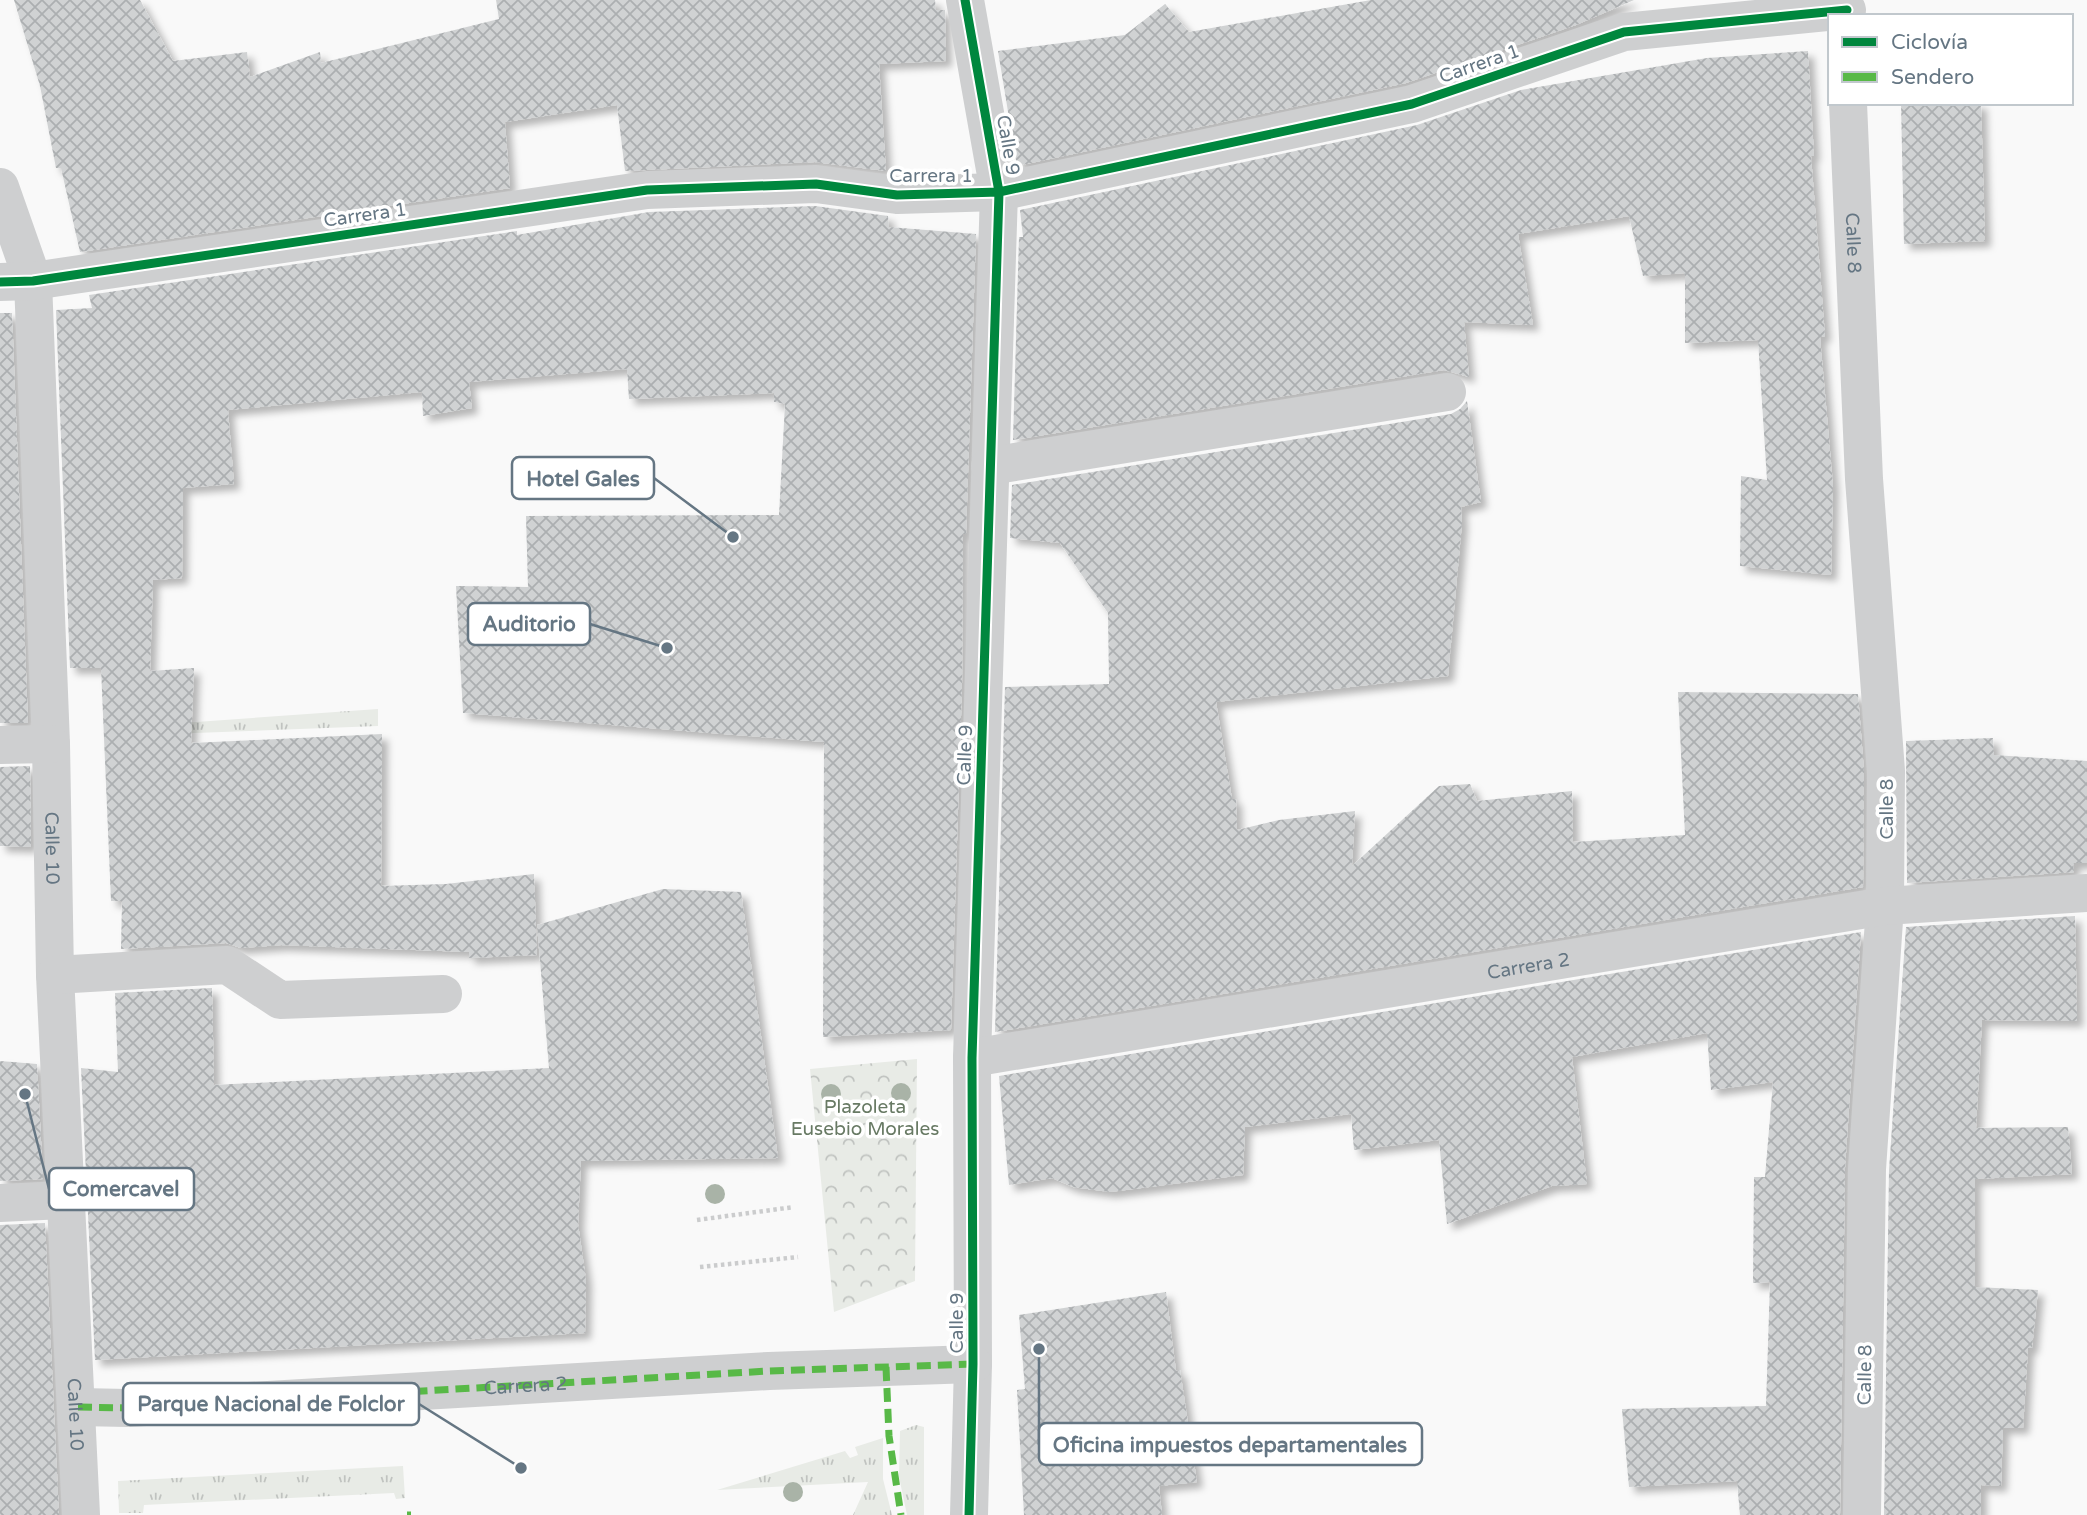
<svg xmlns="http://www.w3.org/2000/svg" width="2087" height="1515" font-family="'Varela Round',sans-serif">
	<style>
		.grass { fill: url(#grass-tufts) }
		.park { fill: url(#park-crowns) }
		.building { fill: url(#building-cross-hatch); filter: url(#shadow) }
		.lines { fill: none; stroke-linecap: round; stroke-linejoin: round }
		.path { stroke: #cbcccd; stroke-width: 4.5; stroke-dasharray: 3.5 3.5; stroke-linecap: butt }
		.minor { stroke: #cecfd0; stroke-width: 38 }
		.quiet { stroke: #58b947; stroke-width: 7; stroke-dasharray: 14 7; stroke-linecap: butt }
		.cycleway-casing { stroke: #fff; stroke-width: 13 }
		.cycleway { stroke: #00873e; stroke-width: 9 }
		.tree { fill: #a9b3a7 }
		.labels { text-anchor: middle; stroke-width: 7; stroke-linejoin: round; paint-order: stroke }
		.street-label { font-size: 19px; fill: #657683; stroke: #fff }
		.park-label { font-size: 19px; fill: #687a64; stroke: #fff }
		.leader { fill: none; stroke: #657683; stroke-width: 2.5 }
		.callout-dot { fill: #657683; stroke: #fff; stroke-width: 2.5 }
		.callout { fill: #fff; stroke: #657683; stroke-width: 2.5 }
		.callout-label { font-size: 21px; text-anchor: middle; font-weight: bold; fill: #657683 }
	</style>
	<defs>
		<pattern id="grass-tufts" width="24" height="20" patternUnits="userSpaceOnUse" patternTransform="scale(1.75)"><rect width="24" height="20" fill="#e8ebe6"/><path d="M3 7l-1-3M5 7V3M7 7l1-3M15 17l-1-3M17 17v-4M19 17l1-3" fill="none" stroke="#c0c3c0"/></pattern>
		<pattern id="park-crowns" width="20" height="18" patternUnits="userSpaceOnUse" patternTransform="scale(1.75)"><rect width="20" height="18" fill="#e8ebe6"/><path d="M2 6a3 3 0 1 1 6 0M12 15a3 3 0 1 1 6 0" fill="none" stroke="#c0c3c0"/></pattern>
		<pattern id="building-cross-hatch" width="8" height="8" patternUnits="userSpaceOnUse" patternTransform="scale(1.75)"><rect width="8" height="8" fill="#d0d2d3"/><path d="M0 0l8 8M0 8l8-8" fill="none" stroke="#acafb1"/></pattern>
		<filter id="shadow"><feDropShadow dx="6" dy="6" stdDeviation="3.5" flood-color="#0004"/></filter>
	</defs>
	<rect width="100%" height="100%" fill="#f9f9f9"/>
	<path class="grass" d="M 378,709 L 378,726 L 168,734 L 168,724 Z
		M 916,1425 L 924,1427 L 924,1515 L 907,1515 L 899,1477 L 900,1431 Z
		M 883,1438 L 883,1479 L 892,1515 L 853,1515 L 868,1482 L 717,1490 L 845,1451 L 850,1458 L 858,1455 L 855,1447 Z
		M 403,1466 L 405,1498 L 396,1499 L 394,1493 L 144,1505 L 143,1513 L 119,1513 L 118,1481 Z"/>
	<path class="park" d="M 917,1059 L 915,1281 L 834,1312 L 810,1069 Z"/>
	<path class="building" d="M 14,0 L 140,0 L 173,61 L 247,52 L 250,77 L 320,52 L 321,63 L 499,19 L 496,0 L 935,0 L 936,10 L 945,10 L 946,61 L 879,64 L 886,171 L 815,162 L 625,171 L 617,105 L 505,122 L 510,188 L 80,252 L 61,168 L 56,168 L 40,86 Z
		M 1371,0 L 1634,0 L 1576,25 L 1406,83 L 1017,166 L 998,51 L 1125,35 L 1165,4 L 1189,32 Z
		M 1808,51 L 1814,156 L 1811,156 L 1825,336 L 1820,337 L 1833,485 L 1831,575 L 1740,566 L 1741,476 L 1767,480 L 1758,340 L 1685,343 L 1685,273 L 1643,276 L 1629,216 L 1518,234 L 1533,325 L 1464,322 L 1469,377 L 1444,370 L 1013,440 L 1019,237 L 1023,237 L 1020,210 L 1417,125 L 1521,90 L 1707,58 Z
		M 1901,103 L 1981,103 L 1985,241 L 1904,244 Z
		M 815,206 L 888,216 L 889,227 L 976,234 L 966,534 L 963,534 L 962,685 L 951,1030 L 823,1037 L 824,742 L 463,713 L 456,586 L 528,587 L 526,516 L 779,515 L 785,404 L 774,402 L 774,393 L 629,399 L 627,369 L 469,382 L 472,408 L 423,416 L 422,392 L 228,410 L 234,484 L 183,488 L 182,578 L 153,580 L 150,671 L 194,668 L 191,743 L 382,734 L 381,886 L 446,884 L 534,874 L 537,955 L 469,958 L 469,952 L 281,945 L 241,948 L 226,943 L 121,949 L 122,901 L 111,901 L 101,668 L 70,668 L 56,310 L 92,308 L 89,295 L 517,231 L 517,235 L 649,212 Z
		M 0,313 L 12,313 L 28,723 L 0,723 Z
		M 1467,401 L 1481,502 L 1461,507 L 1462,523 L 1448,676 L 1216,702 L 1232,799 L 1236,799 L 1237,830 L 1279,820 L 1355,811 L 1352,866 L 1439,786 L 1470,784 L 1477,801 L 1572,791 L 1573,842 L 1685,835 L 1678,692 L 1858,694 L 1864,772 L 1863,887 L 995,1032 L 1005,687 L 1109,684 L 1108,613 L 1060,543 L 1010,538 L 1012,485 L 1451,414 L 1460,409 Z
		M 1993,738 L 1994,755 L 2087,761 L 2087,863 L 2073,863 L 2074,872 L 1907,883 L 1906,741 Z
		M 30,766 L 31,847 L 0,846 L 0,767 Z
		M 663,889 L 741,892 L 778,1158 L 581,1161 L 578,1224 L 586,1280 L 585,1333 L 95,1360 L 81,1068 L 118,1072 L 115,993 L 212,988 L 214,1085 L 549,1068 L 537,925 Z
		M 2075,916 L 2077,1021 L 1982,1020 L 1976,1128 L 2068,1127 L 2072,1174 L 1975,1179 L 1975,1287 L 2038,1290 L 2032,1348 L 2028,1348 L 2023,1428 L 2003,1428 L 2001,1486 L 1981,1485 L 1981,1515 L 1884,1515 L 1889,1170 L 1906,927 Z
		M 1861,932 L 1845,1168 L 1840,1515 L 1740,1515 L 1737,1481 L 1629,1487 L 1622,1409 L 1766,1406 L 1770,1282 L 1753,1283 L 1754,1177 L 1765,1177 L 1773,1082 L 1711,1090 L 1707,1033 L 1572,1057 L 1587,1184 L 1552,1186 L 1447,1224 L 1439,1140 L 1354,1150 L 1351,1114 L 1245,1127 L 1243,1175 L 1110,1192 L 1073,1187 L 1052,1178 L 1009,1185 L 999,1076 Z
		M 0,1061 L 37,1064 L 43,1179 L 0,1181 Z
		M 45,1223 L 59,1515 L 0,1515 L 0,1225 Z
		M 1166,1292 L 1176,1371 L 1180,1370 L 1197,1482 L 1159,1486 L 1162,1515 L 1024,1515 L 1017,1390 L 1025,1389 L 1019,1315 Z"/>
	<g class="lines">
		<path class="path" d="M 697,1220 L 794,1207
			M 700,1267 L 798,1257"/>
		<g class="minor">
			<path d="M 965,0 L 999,192 L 972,1058 L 973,1364 L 969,1515"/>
			<path id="s1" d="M 1848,103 L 1864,479 L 1886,771 L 1885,906 L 1867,1169 L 1862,1515"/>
			<path id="s2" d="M 0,187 L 33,281 L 51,744 L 55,975 L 81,1515"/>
			<path d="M 0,282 L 33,281 L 647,190 L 816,184 L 897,195 L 999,192 L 1412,104 L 1624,32 L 1847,10"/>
			<path d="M 990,466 L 1447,392"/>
			<path d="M 0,745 L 51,744"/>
			<path d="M 55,975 L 227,965 L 280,1000 L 443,994"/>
			<path id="s3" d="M 972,1058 L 1885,906 L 2087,893"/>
			<path d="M 0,1203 L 64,1200"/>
			<path d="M 78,1407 L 128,1408 L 769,1371 L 973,1364"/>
		</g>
		<g class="quiet">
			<path d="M 886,1367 L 889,1436 L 901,1515"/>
			<path id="s4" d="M 78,1407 L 128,1408 L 769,1371 L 973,1364"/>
			<path d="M 407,1515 L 411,1515"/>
		</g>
		<defs>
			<path id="cycleway" d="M 965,0 L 999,192 L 972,1058 L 973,1364 L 969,1515
				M 0,282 L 33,281 L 647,190 L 816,184 L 897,195 L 999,192 L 1412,104 L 1624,32 L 1847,10"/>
		</defs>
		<use href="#cycleway" class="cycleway-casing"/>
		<use href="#cycleway" class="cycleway"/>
	</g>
	<g class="tree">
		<circle cx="901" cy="1093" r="10"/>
		<circle cx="831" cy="1094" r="10"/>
		<circle cx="715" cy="1194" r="10"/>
		<circle cx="793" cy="1492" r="10"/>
	</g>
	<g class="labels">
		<g class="street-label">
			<text transform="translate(1479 63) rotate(-19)" y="7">Carrera 1</text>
			<text transform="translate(1009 145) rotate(80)" y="7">Calle 9</text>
			<text x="931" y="182">Carrera 1</text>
			<text transform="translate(365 214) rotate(-8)" y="7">Carrera 1</text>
			<text dy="7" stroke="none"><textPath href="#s1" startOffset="140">Calle 8</textPath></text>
			<text transform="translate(964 755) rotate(-88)" y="7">Calle 9</text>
			<text transform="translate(1886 809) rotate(-90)" y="7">Calle 8</text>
			<text dy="7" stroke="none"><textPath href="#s2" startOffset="667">Calle 10</textPath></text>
			<text dy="7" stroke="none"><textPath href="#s3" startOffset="564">Carrera 2</textPath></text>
			<text transform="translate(956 1323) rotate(-90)" y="7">Calle 9</text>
			<text transform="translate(1864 1375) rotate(-89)" y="7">Calle 8</text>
			<text dy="7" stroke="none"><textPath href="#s4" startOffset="448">Carrera 2</textPath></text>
			<text dy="7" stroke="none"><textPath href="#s2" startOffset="1234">Calle 10</textPath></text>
		</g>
		<g class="park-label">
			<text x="865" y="1113">Plazoleta<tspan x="865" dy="22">Eusebio Morales</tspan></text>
		</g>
	</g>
	<path class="leader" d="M733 537L654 478M667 648L590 624M25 1094L49 1189M521 1468L419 1404M1039 1349L1039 1444"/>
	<g class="callout-dot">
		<circle cx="733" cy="537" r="7"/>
		<circle cx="667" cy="648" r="7"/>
		<circle cx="25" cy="1094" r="7"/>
		<circle cx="521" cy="1468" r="7"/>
		<circle cx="1039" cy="1349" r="7"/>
	</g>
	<g class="callout">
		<rect x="512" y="457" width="142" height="42" rx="7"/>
		<rect x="468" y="603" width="122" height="42" rx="7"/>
		<rect x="49" y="1168" width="145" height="42" rx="7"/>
		<rect x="123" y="1383" width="296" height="42" rx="7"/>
		<rect x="1039" y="1423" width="383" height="42" rx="7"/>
	</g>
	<g class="callout-label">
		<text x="583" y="486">Hotel Gales</text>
		<text x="529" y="631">Auditorio</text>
		<text x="121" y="1196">Comercavel</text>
		<text x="271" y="1411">Parque Nacional de Folclor</text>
		<text x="1230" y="1452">Oficina impuestos departamentales</text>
	</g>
	<rect x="1828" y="14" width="245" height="91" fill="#ffffff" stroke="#c1c8cd" stroke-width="2"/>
	<rect x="1842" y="37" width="35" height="10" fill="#00873e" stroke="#c1c8cd" stroke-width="2"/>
	<text x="1891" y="49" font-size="21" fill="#657683">Ciclovía</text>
	<rect x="1842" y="72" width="35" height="10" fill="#58b947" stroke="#c1c8cd" stroke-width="2"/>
	<text x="1891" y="84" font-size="21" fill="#657683">Sendero</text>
</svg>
